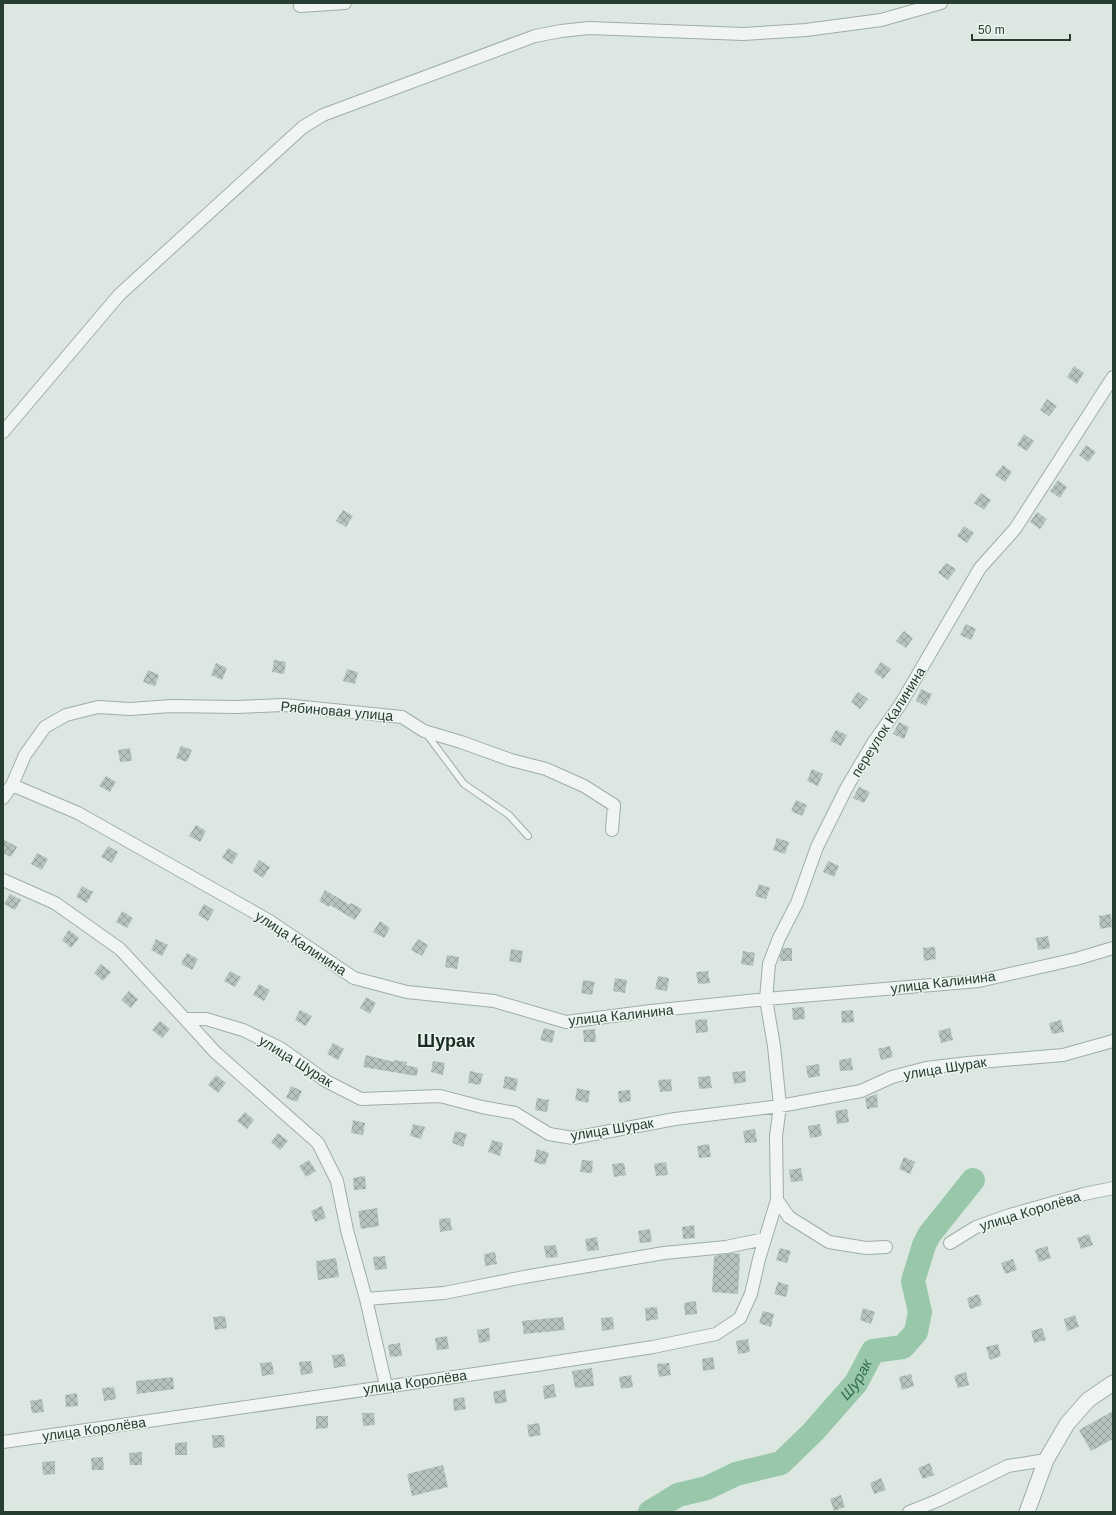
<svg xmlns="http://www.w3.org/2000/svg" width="1116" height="1515" font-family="Helvetica,sans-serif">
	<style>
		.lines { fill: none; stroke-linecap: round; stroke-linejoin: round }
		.river { stroke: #98c7aa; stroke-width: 24 }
		.building { fill: url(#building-cross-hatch) }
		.service-casing { stroke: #9fada6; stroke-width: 8 }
		.minor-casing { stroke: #9fada6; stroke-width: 14 }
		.tertiary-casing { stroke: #9fada6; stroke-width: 17 }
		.service { stroke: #f0f5f3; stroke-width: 6 }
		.minor { stroke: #f0f5f3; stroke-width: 12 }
		.tertiary { stroke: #f0f5f3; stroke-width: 15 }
		.labels { text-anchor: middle; stroke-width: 3; stroke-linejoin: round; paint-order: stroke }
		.street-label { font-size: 14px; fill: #273d32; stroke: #ecf5f0 }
		.water-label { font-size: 15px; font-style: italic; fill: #31704c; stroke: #ecf5f0 }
		.district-label { font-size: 18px; font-weight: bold; fill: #192e24; stroke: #ecf5f0 }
	</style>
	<defs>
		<pattern id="building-cross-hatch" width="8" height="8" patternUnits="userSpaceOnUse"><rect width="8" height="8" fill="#b4c4bc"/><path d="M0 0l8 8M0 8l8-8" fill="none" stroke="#92a099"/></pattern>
	</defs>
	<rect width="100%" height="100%" fill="#dde7e2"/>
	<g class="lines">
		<path class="river" id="s1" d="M 650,1512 L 678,1495 L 707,1488 L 736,1474 L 781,1463 L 813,1432 L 856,1383 L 873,1351 L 903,1347 L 916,1332 L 920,1312 L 913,1281 L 924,1245 L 929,1235 L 973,1180"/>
	</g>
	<path class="building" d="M 1074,366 L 1084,373 L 1077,384 L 1067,377 Z
		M 1047,399 L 1057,406 L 1049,416 L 1040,410 Z
		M 1024,434 L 1034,441 L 1027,451 L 1017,445 Z
		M 1086,445 L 1096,452 L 1088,462 L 1079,455 Z
		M 1003,465 L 1012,472 L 1005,482 L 995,475 Z
		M 1058,480 L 1067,487 L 1060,498 L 1050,491 Z
		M 981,493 L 991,500 L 984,510 L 974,503 Z
		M 343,510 L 353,516 L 346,527 L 336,521 Z
		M 1037,512 L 1047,519 L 1040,529 L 1030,522 Z
		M 964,526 L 974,533 L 967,543 L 957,536 Z
		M 946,563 L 956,569 L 948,580 L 938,573 Z
		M 966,624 L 976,629 L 971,640 L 960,635 Z
		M 904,631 L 913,638 L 906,648 L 896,641 Z
		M 274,660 L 286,662 L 284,674 L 272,672 Z
		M 881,662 L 891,669 L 883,679 L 874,672 Z
		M 216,663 L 227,668 L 222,680 L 211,675 Z
		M 347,669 L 358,672 L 355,684 L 343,681 Z
		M 148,670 L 159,675 L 155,686 L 143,682 Z
		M 921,689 L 932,694 L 926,706 L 916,701 Z
		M 858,692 L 868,699 L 860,709 L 851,702 Z
		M 899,722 L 909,727 L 904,739 L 893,734 Z
		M 836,730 L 847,735 L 841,746 L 830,741 Z
		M 181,746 L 192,750 L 187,762 L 176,758 Z
		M 130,748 L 132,761 L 120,762 L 118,750 Z
		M 812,769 L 823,774 L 818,786 L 807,781 Z
		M 106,776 L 116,782 L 110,792 L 99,786 Z
		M 859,787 L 870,792 L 864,803 L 853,798 Z
		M 796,800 L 807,805 L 802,816 L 791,811 Z
		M 196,825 L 206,831 L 200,842 L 189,836 Z
		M 777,838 L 789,842 L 785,854 L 773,850 Z
		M 3,839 L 17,847 L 11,857 L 3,853 Z
		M 108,846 L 118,852 L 112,863 L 101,857 Z
		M 228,848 L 238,854 L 232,864 L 222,858 Z
		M 37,853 L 48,859 L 42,870 L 31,864 Z
		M 259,860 L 270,867 L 263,878 L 253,871 Z
		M 828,861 L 839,866 L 834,877 L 823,872 Z
		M 759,884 L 770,888 L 766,899 L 755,896 Z
		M 82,886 L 93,892 L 87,903 L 76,897 Z
		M 325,890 L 350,905 L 351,903 L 362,909 L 355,920 L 330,905 L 329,907 L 319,901 Z
		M 10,894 L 21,900 L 15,910 L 4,904 Z
		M 204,904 L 214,910 L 208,921 L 198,915 Z
		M 122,911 L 133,918 L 127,928 L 116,922 Z
		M 1111,914 L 1112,927 L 1100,929 L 1099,916 Z
		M 380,921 L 390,928 L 384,938 L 373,932 Z
		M 69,930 L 79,938 L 71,948 L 62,940 Z
		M 1048,936 L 1050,948 L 1038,950 L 1036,938 Z
		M 156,939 L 168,945 L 162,956 L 151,950 Z
		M 418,939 L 428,945 L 422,956 L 411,950 Z
		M 935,947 L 936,959 L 924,961 L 923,948 Z
		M 783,948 L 792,948 L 792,961 L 780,961 L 780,956 Z
		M 511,949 L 523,951 L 521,963 L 509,961 Z
		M 743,951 L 755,953 L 753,966 L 741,964 Z
		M 187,953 L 198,959 L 192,970 L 181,964 Z
		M 447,955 L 459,957 L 457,969 L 445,967 Z
		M 101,964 L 111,972 L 103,981 L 94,973 Z
		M 230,971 L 241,977 L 235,987 L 224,981 Z
		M 708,971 L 710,983 L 698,984 L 696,972 Z
		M 658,976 L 669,978 L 667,991 L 655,989 Z
		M 615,978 L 627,980 L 625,993 L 613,991 Z
		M 583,980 L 595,982 L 592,995 L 581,993 Z
		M 259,984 L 270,990 L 264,1001 L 253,995 Z
		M 129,991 L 138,999 L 131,1008 L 121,1000 Z
		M 366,997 L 376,1003 L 370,1014 L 360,1008 Z
		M 804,1007 L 805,1019 L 793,1020 L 792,1008 Z
		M 300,1010 L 312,1016 L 306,1026 L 295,1020 Z
		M 853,1010 L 854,1022 L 842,1023 L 841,1011 Z
		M 707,1019 L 708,1032 L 696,1033 L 695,1020 Z
		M 1061,1020 L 1064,1032 L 1052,1034 L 1049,1023 Z
		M 160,1021 L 170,1029 L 162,1038 L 152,1030 Z
		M 544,1028 L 555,1031 L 552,1043 L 540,1040 Z
		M 950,1028 L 953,1040 L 941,1043 L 938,1031 Z
		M 595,1029 L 596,1042 L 584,1042 L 583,1030 Z
		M 333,1043 L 344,1049 L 338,1060 L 327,1054 Z
		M 890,1046 L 893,1057 L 881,1060 L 878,1049 Z
		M 366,1055 L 394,1062 L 394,1060 L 407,1062 L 406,1065 L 418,1068 L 417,1076 L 363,1067 Z
		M 851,1058 L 853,1070 L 840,1071 L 839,1060 Z
		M 433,1061 L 445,1063 L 443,1075 L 431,1072 Z
		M 819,1064 L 820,1076 L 808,1078 L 806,1066 Z
		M 470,1071 L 483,1074 L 480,1085 L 468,1083 Z
		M 745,1071 L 746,1082 L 734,1084 L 732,1072 Z
		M 216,1075 L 226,1083 L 218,1093 L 208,1085 Z
		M 505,1076 L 518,1079 L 516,1091 L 503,1088 Z
		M 710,1076 L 712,1088 L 699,1089 L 698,1077 Z
		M 671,1079 L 672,1091 L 660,1092 L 658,1080 Z
		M 291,1086 L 302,1091 L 297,1102 L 286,1098 Z
		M 577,1088 L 590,1091 L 588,1103 L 575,1100 Z
		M 630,1090 L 631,1101 L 619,1103 L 618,1091 Z
		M 877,1094 L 878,1107 L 867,1109 L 865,1098 Z
		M 537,1098 L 549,1100 L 547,1112 L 535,1110 Z
		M 847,1109 L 849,1122 L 837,1124 L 835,1111 Z
		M 245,1112 L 254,1120 L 247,1129 L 237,1121 Z
		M 353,1120 L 365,1123 L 363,1135 L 351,1133 Z
		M 413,1124 L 425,1127 L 421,1139 L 410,1136 Z
		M 820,1124 L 822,1136 L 810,1138 L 808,1126 Z
		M 755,1129 L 757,1142 L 745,1143 L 743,1131 Z
		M 455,1131 L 467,1134 L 463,1147 L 452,1143 Z
		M 278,1133 L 288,1141 L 280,1150 L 271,1142 Z
		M 492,1140 L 503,1143 L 500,1156 L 488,1152 Z
		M 709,1144 L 711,1157 L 699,1158 L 697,1146 Z
		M 537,1149 L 549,1153 L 545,1165 L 534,1162 Z
		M 904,1157 L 915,1162 L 910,1174 L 899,1169 Z
		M 309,1160 L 316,1171 L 306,1177 L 299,1166 Z
		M 582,1160 L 593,1161 L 592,1173 L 580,1172 Z
		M 666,1162 L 668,1175 L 656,1176 L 654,1164 Z
		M 624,1163 L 626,1175 L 614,1177 L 612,1164 Z
		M 801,1168 L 803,1181 L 791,1182 L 789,1170 Z
		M 365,1176 L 366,1189 L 354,1190 L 353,1178 Z
		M 322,1206 L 326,1218 L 315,1222 L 311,1211 Z
		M 377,1208 L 379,1226 L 361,1229 L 358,1211 Z
		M 450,1218 L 452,1230 L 440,1232 L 439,1219 Z
		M 694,1225 L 695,1238 L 683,1239 L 682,1227 Z
		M 650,1229 L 652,1242 L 640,1243 L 638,1231 Z
		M 1089,1234 L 1093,1245 L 1081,1249 L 1077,1238 Z
		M 597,1237 L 599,1250 L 587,1251 L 585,1239 Z
		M 556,1245 L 558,1257 L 546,1258 L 544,1246 Z
		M 1047,1246 L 1051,1258 L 1039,1262 L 1035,1250 Z
		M 780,1248 L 791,1251 L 787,1263 L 776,1260 Z
		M 495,1252 L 497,1264 L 485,1266 L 484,1254 Z
		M 732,1253 L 740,1254 L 738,1294 L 712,1292 L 714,1256 Z
		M 385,1256 L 387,1269 L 375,1270 L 373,1257 Z
		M 336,1258 L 339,1277 L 318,1280 L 316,1261 Z
		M 1013,1259 L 1017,1270 L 1005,1274 L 1001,1263 Z
		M 778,1282 L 789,1285 L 786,1297 L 774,1294 Z
		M 979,1294 L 982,1305 L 970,1309 L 967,1298 Z
		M 696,1301 L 697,1314 L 685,1315 L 684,1303 Z
		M 657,1307 L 658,1319 L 646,1321 L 645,1308 Z
		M 863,1308 L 875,1312 L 871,1324 L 860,1320 Z
		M 763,1311 L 774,1314 L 771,1327 L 759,1323 Z
		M 1075,1315 L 1079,1327 L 1067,1331 L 1064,1319 Z
		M 225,1316 L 227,1328 L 215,1330 L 213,1317 Z
		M 563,1317 L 565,1330 L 524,1334 L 522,1321 Z
		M 613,1317 L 614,1329 L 602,1331 L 601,1318 Z
		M 489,1328 L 490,1341 L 479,1343 L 477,1330 Z
		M 1042,1328 L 1046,1340 L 1034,1343 L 1031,1331 Z
		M 447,1336 L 449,1349 L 437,1350 L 435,1338 Z
		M 748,1339 L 750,1352 L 738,1354 L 736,1341 Z
		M 400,1343 L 402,1356 L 390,1357 L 388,1345 Z
		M 998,1344 L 1001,1356 L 990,1360 L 986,1347 Z
		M 344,1354 L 346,1366 L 334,1368 L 332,1355 Z
		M 713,1357 L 715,1369 L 703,1371 L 702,1359 Z
		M 311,1361 L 313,1373 L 301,1375 L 299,1362 Z
		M 272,1362 L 274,1374 L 262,1376 L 260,1363 Z
		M 669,1363 L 671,1375 L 659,1377 L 657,1364 Z
		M 592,1368 L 594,1386 L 575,1388 L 572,1371 Z
		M 966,1372 L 969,1385 L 958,1388 L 954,1376 Z
		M 911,1374 L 914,1386 L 902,1390 L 899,1377 Z
		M 631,1375 L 633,1387 L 621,1389 L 619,1377 Z
		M 173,1377 L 174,1389 L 137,1394 L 136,1381 Z
		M 554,1384 L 556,1397 L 544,1399 L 543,1386 Z
		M 114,1387 L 116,1399 L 104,1401 L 102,1388 Z
		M 505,1389 L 507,1402 L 495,1404 L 493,1392 Z
		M 77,1393 L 78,1406 L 66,1407 L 65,1395 Z
		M 464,1397 L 466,1409 L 454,1411 L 453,1399 Z
		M 42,1399 L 44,1412 L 32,1413 L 30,1401 Z
		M 1113,1411 L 1113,1439 L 1091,1451 L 1079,1430 Z
		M 362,1413 L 374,1413 L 375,1425 L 363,1426 Z
		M 316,1416 L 328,1416 L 328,1428 L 316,1429 Z
		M 539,1423 L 541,1435 L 529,1437 L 527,1425 Z
		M 212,1435 L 224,1435 L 225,1447 L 213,1448 Z
		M 187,1442 L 187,1455 L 175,1455 L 175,1443 Z
		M 142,1452 L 142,1465 L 130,1465 L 129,1453 Z
		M 103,1457 L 104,1470 L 92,1470 L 91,1458 Z
		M 55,1461 L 55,1474 L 43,1475 L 42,1462 Z
		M 930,1463 L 934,1475 L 923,1479 L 918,1468 Z
		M 443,1465 L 448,1487 L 412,1496 L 407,1474 Z
		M 881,1478 L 886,1490 L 874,1494 L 870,1483 Z
		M 841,1495 L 845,1507 L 834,1511 L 830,1499 Z"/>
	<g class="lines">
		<defs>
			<path id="service" d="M 425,732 L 464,784 L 509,815 L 528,836"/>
			<path id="minor" d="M 300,6 L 345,3
				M 3,432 L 119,295 L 303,127 L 323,115 L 535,36 L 561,31 L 589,28 L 743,34 L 806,30 L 881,20 L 941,3
				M 12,785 L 78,813 L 268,920 L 354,978 L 407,992 L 494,1001 L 566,1022 L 651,1011 L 766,999 L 979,981 L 1076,959 L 1113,948
				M 3,798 L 12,785 L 25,755 L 45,727 L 66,715 L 98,707 L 130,709 L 171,706 L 236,707 L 284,705 L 402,717 L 424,731 L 461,742 L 511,760 L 546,769 L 584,786 L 614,805 L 612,830
				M 3,880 L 55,903 L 120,949 L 185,1019 L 206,1019 L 243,1030 L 280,1048 L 326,1081 L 361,1099 L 440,1096 L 482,1107 L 515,1113 L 549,1134 L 573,1138 L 675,1119 L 780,1106 L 861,1091 L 892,1077 L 926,1068 L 968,1063 L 1063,1055 L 1113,1041
				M 185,1019 L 215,1052 L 318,1143 L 337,1181 L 347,1230 L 366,1299 L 386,1386
				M 777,1200 L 776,1136 L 780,1106 L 774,1046 L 766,999 L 769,964 L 779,938 L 797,903 L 817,847 L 847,787 L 873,743 L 900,705 L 980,568 L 1015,529 L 1113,377
				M 950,1243 L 976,1227 L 1010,1215 L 1084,1194 L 1113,1188
				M 366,1299 L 444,1293 L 524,1277 L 664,1253 L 726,1247 L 765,1239
				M 3,1442 L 537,1365 L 653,1347 L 716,1334 L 740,1318 L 751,1294 L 759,1259 L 777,1200 L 789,1217 L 829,1242 L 866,1248 L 886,1247
				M 909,1512 L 939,1500 L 1008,1466 L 1046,1460"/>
			<path id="tertiary" d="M 1027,1512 L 1046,1460 L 1067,1424 L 1088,1400 L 1113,1383"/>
		</defs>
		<use href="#service" class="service-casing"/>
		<use href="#minor" class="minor-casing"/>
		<use href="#tertiary" class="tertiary-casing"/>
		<use href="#service" class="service"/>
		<use href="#minor" class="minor"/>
		<use href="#tertiary" class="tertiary"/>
	</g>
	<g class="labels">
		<g class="street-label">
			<text transform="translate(337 711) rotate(5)" y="5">Рябиновая улица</text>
			<text transform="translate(888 722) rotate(-58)" y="5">переулок Калинина</text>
			<text transform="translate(301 943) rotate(33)" y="5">улица Калинина</text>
			<text transform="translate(943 982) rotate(-7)" y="5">улица Калинина</text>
			<text transform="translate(621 1015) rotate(-6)" y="5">улица Калинина</text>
			<text transform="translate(296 1061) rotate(32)" y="5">улица Шурак</text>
			<text transform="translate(945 1068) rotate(-9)" y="5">улица Шурак</text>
			<text transform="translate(612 1129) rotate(-9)" y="5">улица Шурак</text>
			<text transform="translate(1030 1211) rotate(-17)" y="5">улица Королёва</text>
			<text transform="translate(415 1382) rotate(-8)" y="5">улица Королёва</text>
			<text transform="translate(94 1429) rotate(-8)" y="5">улица Королёва</text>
		</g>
		<g class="water-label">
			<text dy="5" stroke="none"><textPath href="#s1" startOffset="254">Шурак</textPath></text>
		</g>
		<g class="district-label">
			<text x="446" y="1047">Шурак</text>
		</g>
	</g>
	<rect width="1116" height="1515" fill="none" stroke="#273d32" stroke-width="8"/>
	<path d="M972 34v6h98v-6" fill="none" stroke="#273d32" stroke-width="2"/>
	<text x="978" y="34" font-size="12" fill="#273d32" stroke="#ecf5f0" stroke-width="3" paint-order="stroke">50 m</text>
</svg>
